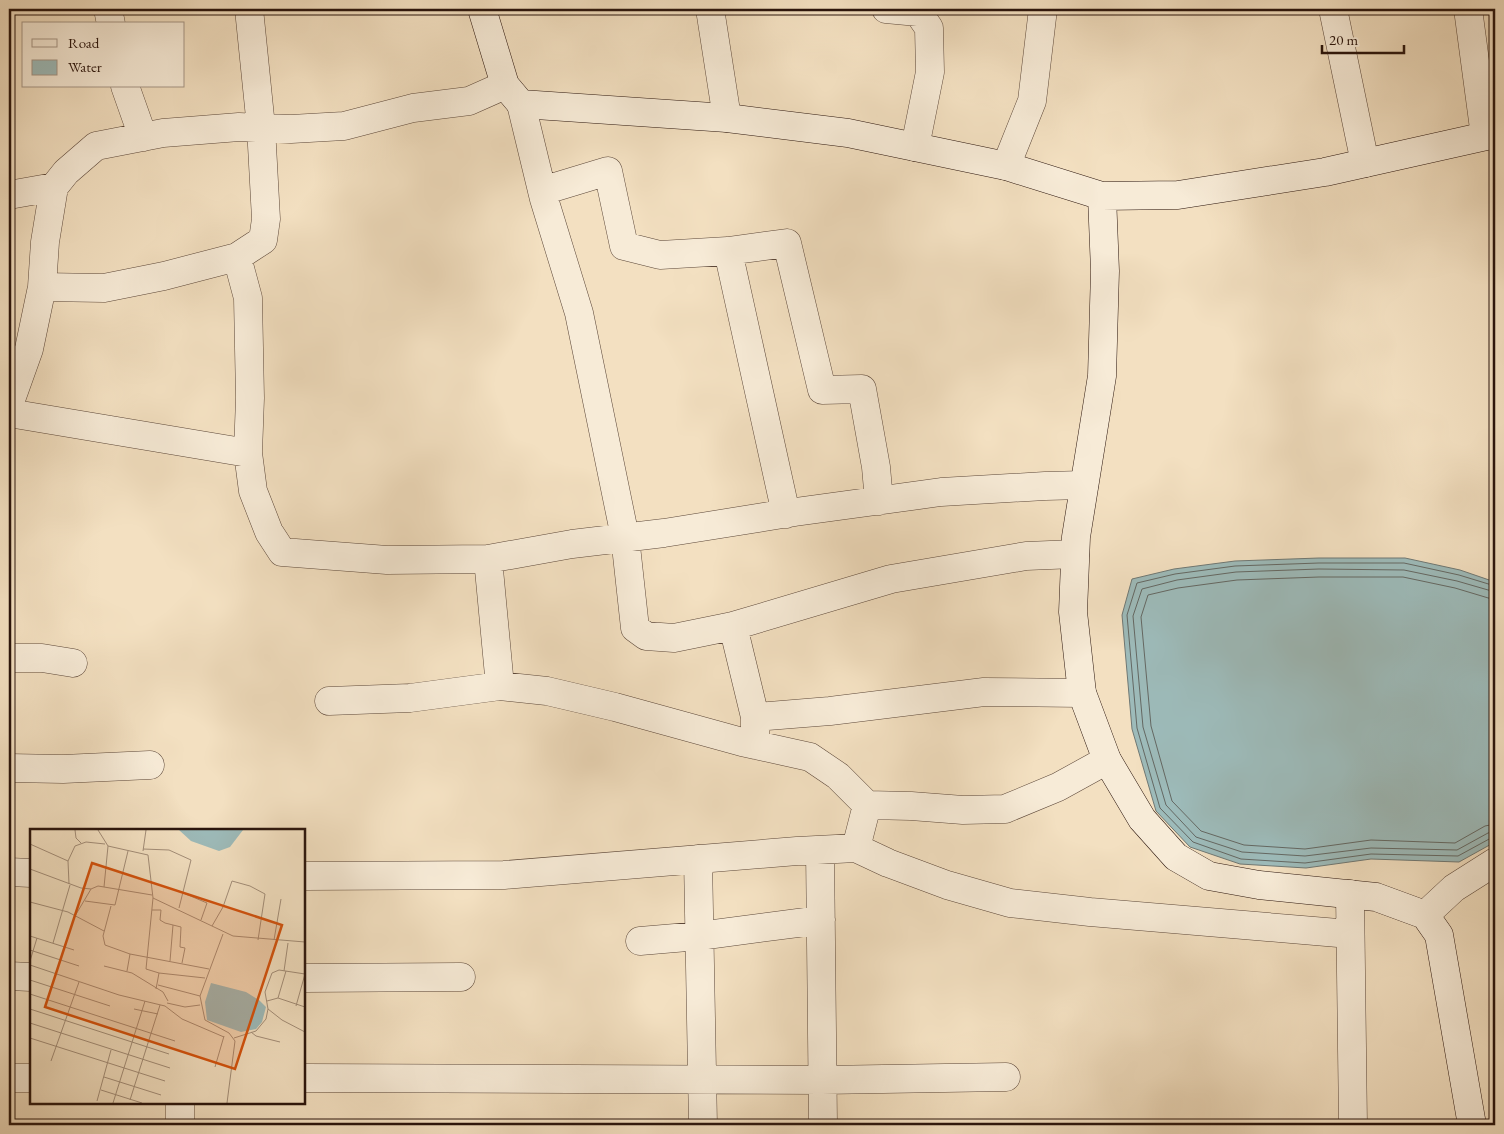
<svg xmlns="http://www.w3.org/2000/svg" width="1504" height="1134" font-family="'EB Garamond',serif">
	<style>
		.water { fill: #9dbbba; stroke: #6f7874 }
		.lines { fill: none; stroke-linecap: round; stroke-linejoin: round }
		.shore { stroke: #646863; stroke-width: 1 }
		.minor-casing { stroke: #5c4739; stroke-width: 29 }
		.secondary-casing { stroke: #2a140c; stroke-width: 29 }
		.minor { stroke: #f7ebd7; stroke-width: 28 }
		.secondary { stroke: #f7ebd7; stroke-width: 28 }
		.inset-road { fill: none; stroke: #a38e79; stroke-width: 1 }
		.view { fill: #d5520c; fill-opacity: 0.15; stroke: #d5520c; stroke-width: 2.5 }
		.inset-edge { fill: none; stroke: #2a140c; stroke-width: 2.5 }
	</style>
	<rect width="100%" height="100%" fill="#f3e0c1"/>
	<filter id="stains"><feTurbulence type="fractalNoise" baseFrequency=".004" numOctaves="4"/><feColorMatrix values="0 0 0 0 .2 0 0 0 0 .09 0 0 0 0 .02 0 0 0 .5 -.17"/></filter>
	<radialGradient id="worn" r=".72"><stop offset=".6" stop-color="#630" stop-opacity="0"/><stop offset="1" stop-color="#630" stop-opacity=".3"/></radialGradient>
	<path class="water" d="M 1319,558 L 1405,558 L 1460,570 L 1495,582 L 1495,842 L 1459,862 L 1371,859 L 1306,868 L 1240,864 L 1190,847 L 1156,811 L 1132,729 L 1122,615 L 1132,579 L 1174,569 L 1235,561 Z"/>
	<g class="lines">
		<path class="shore" d="M 1495,586 L 1459,575 L 1404,563 L 1319,563 L 1235,566 L 1175,574 L 1137,583 L 1127,615 L 1137,728 L 1160,808 L 1193,842 L 1241,859 L 1305,863 L 1371,854 L 1458,856 L 1491,838 L 1495,838
			M 1495,592 L 1457,581 L 1404,570 L 1319,569 L 1236,572 L 1177,580 L 1142,589 L 1133,616 L 1143,727 L 1166,805 L 1196,837 L 1242,852 L 1305,856 L 1371,848 L 1457,850 L 1488,833 L 1495,831
			M 1495,600 L 1455,588 L 1403,577 L 1319,577 L 1237,580 L 1178,588 L 1148,595 L 1141,617 L 1151,726 L 1172,801 L 1201,831 L 1244,845 L 1305,849 L 1371,840 L 1455,843 L 1485,826 L 1495,824"/>
		<defs>
			<path id="minor" d="M 108,9 L 111,24
				M 710,9 L 727,118
				M 886,9 L 918,12 L 929,28 L 930,72 L 915,147
				M 1333,9 L 1365,163
				M 1468,9 L 1485,136
				M 125,86 L 143,137
				M 521,104 L 544,199 L 579,313 L 625,537 L 635,628 L 646,636 L 674,638 L 733,626
				M 1006,166 L 1032,101 L 1043,9
				M 542,191 L 608,171 L 624,246 L 660,255 L 728,251 L 787,243 L 822,390 L 862,389 L 876,467 L 879,501
				M 9,195 L 54,187 L 66,172 L 96,146 L 163,133 L 239,127 L 291,129 L 344,126 L 413,108 L 469,101 L 505,85
				M 728,251 L 786,514
				M 237,257 L 248,298 L 250,398 L 248,453 L 253,491 L 269,532 L 282,552 L 387,560 L 488,559 L 572,544 L 664,533 L 795,512 L 941,492 L 1045,486 L 1084,485
				M 42,287 L 104,288 L 164,276 L 237,257 L 263,240 L 266,219 L 261,127 L 249,9
				M 9,405 L 29,349 L 42,287 L 45,242 L 54,187
				M 9,413 L 248,453
				M 488,559 L 500,686
				M 9,658 L 42,658 L 73,663
				M 329,701 L 410,698 L 500,686 L 547,691 L 615,707 L 742,742 L 810,757 L 838,776 L 867,805
				M 755,717 L 830,711 L 984,692 L 1082,693
				M 755,745 L 755,717 L 733,626 L 891,579 L 1026,556 L 1075,554
				M 9,768 L 63,769 L 150,765
				M 856,848 L 867,805 L 911,806 L 963,810 L 1005,809 L 1058,787 L 1107,760
				M 820,850 L 823,1125
				M 698,859 L 703,1125
				M 9,872 L 31,873
				M 304,876 L 504,875 L 797,851 L 856,848 L 888,863 L 947,885 L 1010,903 L 1090,912 L 1350,934
				M 1350,894 L 1353,1125
				M 1425,915 L 1454,888 L 1495,862
				M 640,941 L 699,936 L 821,920
				M 9,976 L 31,977
				M 304,978 L 461,977
				M 9,1078 L 31,1078
				M 304,1078 L 822,1080 L 1006,1077
				M 180,1103 L 180,1125"/>
			<path id="secondary" d="M 482,9 L 505,85 L 521,104 L 727,118 L 848,133 L 1006,166 L 1102,196 L 1178,195 L 1325,172 L 1495,134
				M 1102,196 L 1105,271 L 1102,376 L 1076,537 L 1073,612 L 1082,693 L 1107,760 L 1142,819 L 1176,857 L 1209,876 L 1259,885 L 1376,897 L 1425,915 L 1439,935 L 1472,1125"/>
		</defs>
		<use href="#minor" class="minor-casing"/>
		<use href="#secondary" class="secondary-casing"/>
		<use href="#minor" class="minor"/>
		<use href="#secondary" class="secondary"/>
	</g>
	<g transform="translate(30 829)">
		<rect width="275" height="275" fill="#f3e0c1"/>
		<path d="M 149,1 L 213,1 L 200,18 L 189,22 L 161,12 ZM 181,154 L 216,163 L 229,171 L 236,178 L 232,193 L 226,200 L 211,203 L 177,191 L 175,173 Z" fill="#9dbbba"/>
		<path class="inset-road" d="M 45,1 L 46,9 L 51,14M 68,1 L 78,17 L 118,26 L 123,69 L 203,107 L 275,113M 0,15 L 38,32M 113,20 L 139,21 L 161,31 L 149,79M 113,22 L 116,1M 0,40 L 51,59 L 61,60 L 68,57 L 122,66M 39,55 L 38,32 L 45,17 L 56,13 L 75,15M 74,58 L 78,17M 151,63 L 177,74 L 171,91M 123,69 L 116,140 L 129,144M 55,72 L 85,76 L 98,22M 0,73 L 38,83 L 74,102M 81,77 L 73,107 L 75,116 L 100,125 L 179,140M 122,81 L 131,81 L 130,91 L 135,94 L 151,98 L 150,118 L 155,119 L 152,134M 45,87 L 61,60M 182,97 L 193,78 L 202,52 L 220,57 L 235,65 L 228,111M 193,105 L 170,167 L 175,191 L 199,204 L 205,212 L 197,274M 0,107 L 44,121M 244,111 L 251,70M 23,114 L 40,56M 0,121 L 49,137M 0,132 L 7,109M 140,132 L 143,96M 0,136 L 89,166 L 135,177 L 152,190 L 194,208M 74,137 L 102,144 L 133,163 L 138,172M 97,142 L 100,125M 254,142 L 258,114M 0,151 L 80,177M 128,156 L 170,167M 126,160 L 129,144 L 175,149M 0,165 L 145,212M 248,169 L 256,142M 237,172 L 248,169 L 275,178M 137,174 L 155,178 L 170,176M 266,177 L 275,145M 0,180 L 139,225M 104,180 L 128,185M 238,180 L 252,191 L 275,203M 0,194 L 140,239M 221,203 L 226,207 L 250,213M 0,209 L 135,252M 204,209 L 226,202 L 236,190 L 238,180 L 235,163 L 242,144 L 249,141 L 275,145M 21,232 L 49,153M 185,238 L 194,207M 74,248 L 131,266M 71,261 L 112,274M 100,271 L 130,176M 67,272 L 81,221M 83,274 L 115,172"/>
		<path class="view" d="M 62,34 L 252,96 L 205,240 L 15,178 Z"/>
		<rect width="275" height="275" class="inset-edge"/>
	</g>
	<rect width="1504" height="1134" fill="none" stroke="#f3e0c1" stroke-width="30"/>
	<rect x="10" y="10" width="1484" height="1114" fill="none" stroke="#2a140c" stroke-width="2.5"/>
	<rect x="15" y="15" width="1474" height="1104" fill="none" stroke="#2a140c"/>
	<rect x="22" y="22" width="162" height="65" fill="#f7ebd7" stroke="#a59586"/>
	<rect x="32" y="39" width="25" height="8" fill="#f7ebd7" stroke="#a59586"/>
	<text x="68" y="48" font-size="15" fill="#2a140c">Road</text>
	<rect x="32" y="60" width="25" height="15" fill="#9dbbba" stroke="#a59586"/>
	<text x="68" y="72" font-size="15" fill="#2a140c">Water</text>
	<path d="M1322 45v8h82v-8" fill="none" stroke="#2a140c" stroke-width="2.5"/>
	<text x="1329" y="45" font-size="15" fill="#2a140c" stroke="#f7ebd7" stroke-width="4" paint-order="stroke">20 m</text>
	<rect width="100%" height="100%" filter="url(#stains)"/>
	<rect width="100%" height="100%" fill="url(#worn)"/>
</svg>
